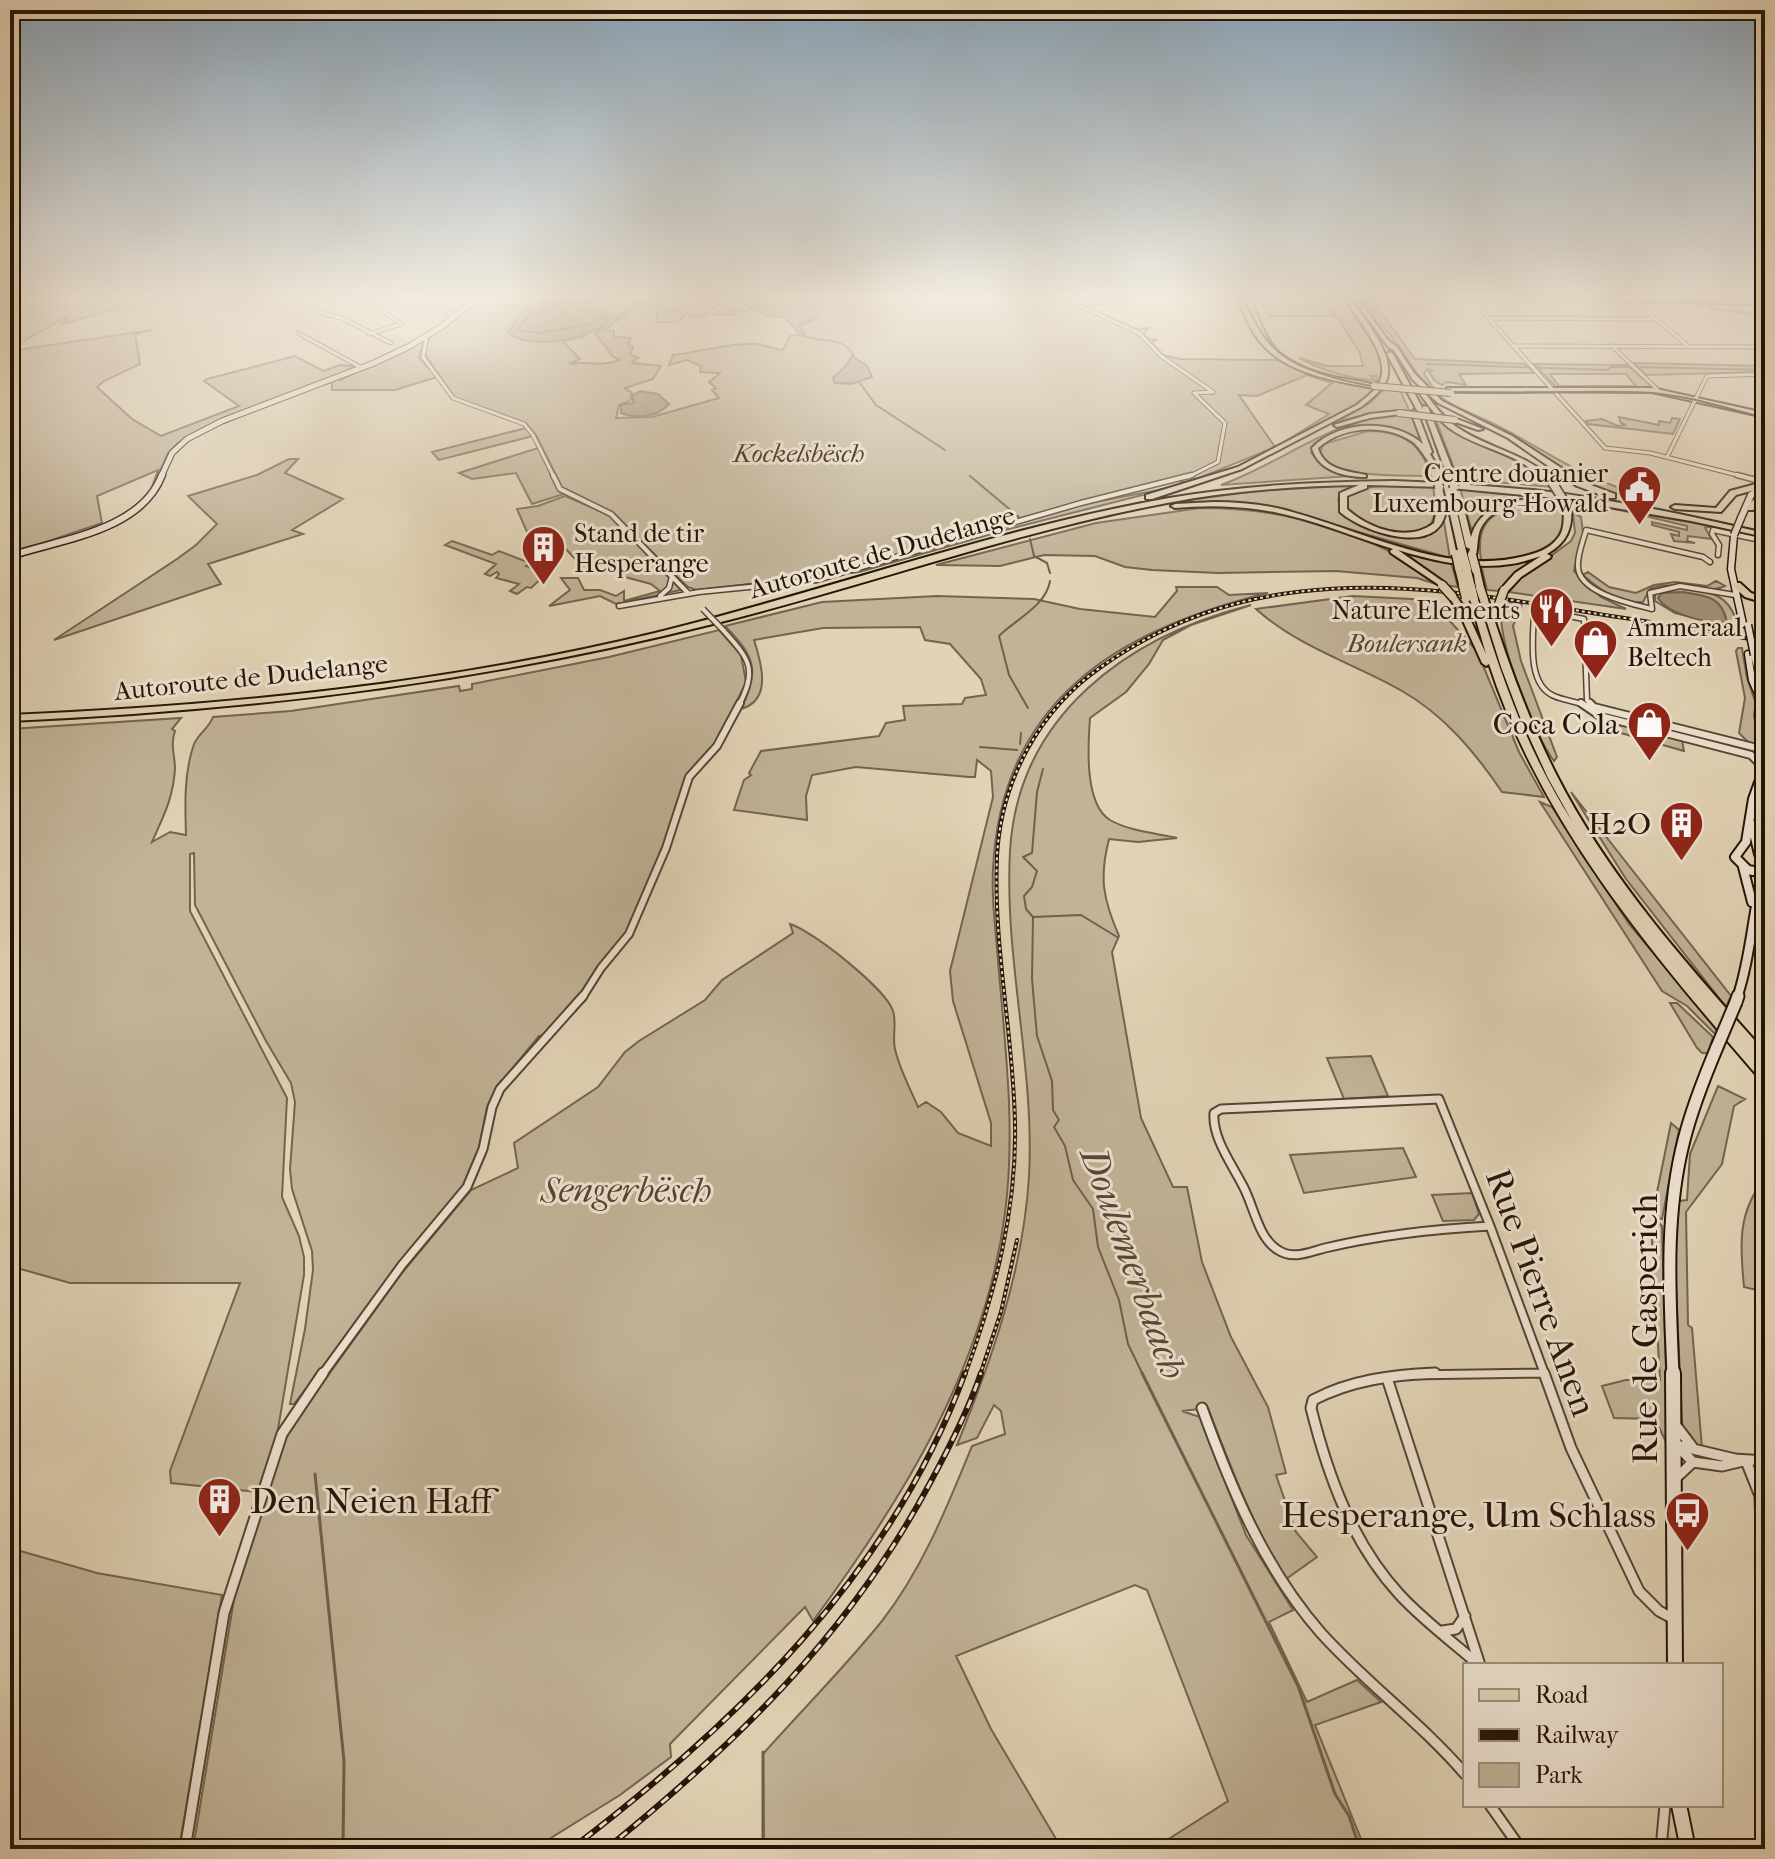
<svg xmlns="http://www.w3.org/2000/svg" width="1775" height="1859" font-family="'IM FELL French Canon',serif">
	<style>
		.green { fill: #c1b398; stroke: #736450; stroke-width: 2; fill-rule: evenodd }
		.water { fill: #a1927a; stroke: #6f604c; stroke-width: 2 }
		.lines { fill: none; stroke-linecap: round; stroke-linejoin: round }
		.shore { stroke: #635340; stroke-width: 2 }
		.stream-far1 { stroke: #6f604c; stroke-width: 2 }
		.stream { stroke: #6f604c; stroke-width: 3 }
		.minor-far4-casing { stroke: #544433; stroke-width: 5 }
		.minor-far3-casing { stroke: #544433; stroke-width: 7 }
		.minor-far2-casing { stroke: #544433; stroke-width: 10 }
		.minor-far1-casing { stroke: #544433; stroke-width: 11 }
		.minor-casing { stroke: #544433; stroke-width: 13 }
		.secondary-far4-casing { stroke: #251407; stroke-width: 7 }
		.secondary-far3-casing { stroke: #251407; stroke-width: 9 }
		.secondary-far2-casing { stroke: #251407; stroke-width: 12 }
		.secondary-far1-casing { stroke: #251407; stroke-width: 15 }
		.secondary-casing { stroke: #251407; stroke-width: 18 }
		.primary-casing { stroke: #251407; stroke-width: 4 }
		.motorway-casing { stroke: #251407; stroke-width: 4 }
		.minor-far4 { stroke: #ece2d0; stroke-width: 3 }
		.minor-far3 { stroke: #ece2d0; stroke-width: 4 }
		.minor-far2 { stroke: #ece2d0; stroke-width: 6 }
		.minor-far1 { stroke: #ece2d0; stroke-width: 7 }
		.minor { stroke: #ece2d0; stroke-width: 9 }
		.secondary-far4 { stroke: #ece2d0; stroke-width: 5 }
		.secondary-far3 { stroke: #ece2d0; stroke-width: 6 }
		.secondary-far2 { stroke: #ece2d0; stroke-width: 8 }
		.secondary-far1 { stroke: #ece2d0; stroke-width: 11 }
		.secondary { stroke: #ece2d0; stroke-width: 14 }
		.primary { fill: #e1d3b6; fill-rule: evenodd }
		.motorway { fill: #e1d3b6; fill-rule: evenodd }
		.tram { stroke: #251407; stroke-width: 2 }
		.rail-far1-casing { stroke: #251407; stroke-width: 4 }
		.rail-casing { stroke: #251407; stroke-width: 6 }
		.rail-far1 { stroke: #ece2d0; stroke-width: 2; stroke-dasharray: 3; stroke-linecap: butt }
		.rail { stroke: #ece2d0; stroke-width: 3; stroke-dasharray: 9; stroke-linecap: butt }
		.minor-bridge-casing { stroke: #544433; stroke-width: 7; stroke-linecap: butt }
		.secondary-bridge-far1-casing { stroke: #251407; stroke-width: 9; stroke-linecap: butt }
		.secondary-bridge-casing { stroke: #251407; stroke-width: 15; stroke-linecap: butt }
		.primary-bridge-casing { stroke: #251407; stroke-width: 8; stroke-linecap: butt }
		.motorway-bridge-far1-casing { stroke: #251407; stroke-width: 8; stroke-linecap: butt }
		.motorway-bridge-casing { stroke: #251407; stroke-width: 11; stroke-linecap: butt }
		.minor-bridge { stroke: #ece2d0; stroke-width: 4 }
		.secondary-bridge-far1 { stroke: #ece2d0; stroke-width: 6 }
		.secondary-bridge { stroke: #ece2d0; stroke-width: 11 }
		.primary-bridge { stroke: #e1d3b6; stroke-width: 6 }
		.motorway-bridge-far1 { stroke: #e1d3b6; stroke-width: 6 }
		.motorway-bridge { stroke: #e1d3b6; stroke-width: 8 }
		.labels { text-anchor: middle; stroke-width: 6; stroke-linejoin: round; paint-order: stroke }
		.far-park-label { font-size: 26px; font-style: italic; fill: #544432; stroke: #ece2d0 }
		.far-poi-label { font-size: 26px; fill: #251407; stroke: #ece2d0; text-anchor: end }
		.far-street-label { font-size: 26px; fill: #251407; stroke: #ece2d0 }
		.poi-label { font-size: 30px; fill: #251407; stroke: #ece2d0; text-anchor: end }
		.near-park-label { font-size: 36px; font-style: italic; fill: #544432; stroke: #ece2d0 }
		.near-street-label { font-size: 36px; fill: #251407; stroke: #ece2d0 }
		.near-poi-label { font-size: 36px; fill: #251407; stroke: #ece2d0; text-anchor: start }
		.near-water-label { font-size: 38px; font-style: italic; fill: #574635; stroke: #ece2d0 }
	</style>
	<rect width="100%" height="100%" fill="#e1d3b6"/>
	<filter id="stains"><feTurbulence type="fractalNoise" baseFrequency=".0025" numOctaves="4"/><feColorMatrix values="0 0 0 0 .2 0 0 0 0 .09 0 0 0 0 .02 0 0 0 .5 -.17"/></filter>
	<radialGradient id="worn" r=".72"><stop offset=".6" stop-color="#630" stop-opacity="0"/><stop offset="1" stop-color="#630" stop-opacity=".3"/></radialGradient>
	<path class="green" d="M 10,299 L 90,299 L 78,310 L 93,299 L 133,304 L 142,299 L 171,299 L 130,305 L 62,324 L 69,315 L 10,349 Z
		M 477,299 L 548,299 L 540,305 L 521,340 L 539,341 L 590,332 L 583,337 L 563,341 L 580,359 L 569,364 C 590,360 597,368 620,360 L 612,356 L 596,334 L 608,323 L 608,318 L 595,306 L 593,299 L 597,299 L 613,320 C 630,307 643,292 660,303 L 659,306 L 678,311 L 685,316 L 676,322 L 656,322 L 658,311 L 641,303 L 605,330 L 614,331 L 614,337 L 631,338 L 628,345 L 633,347 L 630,354 L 638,358 L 632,363 L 661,366 L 653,379 L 625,388 L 632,393 L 630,401 L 619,405 L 616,418 L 652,417 L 719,398 L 712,390 L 716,388 L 709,382 L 720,373 L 700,372 L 701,366 L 687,360 L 669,365 L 673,355 C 695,353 734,342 757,344 C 765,345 774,349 783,350 L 790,336 L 805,334 L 799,326 L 815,319 L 820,302 L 815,299 L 1148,299 L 1085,306 L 1136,329 L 1148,328 L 1143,334 L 1149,339 L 1156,340 L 1152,343 L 1163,355 L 1180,359 L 1283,360 L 1310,371 L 1379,388 L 1350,408 L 1286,441 L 1329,414 L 1306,405 L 1332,383 L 1307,375 L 1257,396 L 1239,395 L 1275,447 L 1187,483 L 1174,480 L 1080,501 L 979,532 L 973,528 L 969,531 L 973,535 L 1079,505 L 1174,487 L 1009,529 L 859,572 L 696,590 L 688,587 L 670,570 L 614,513 L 563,489 L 536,435 L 526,423 L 455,398 L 424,353 L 431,333 Z
		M 662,299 L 768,299 L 762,303 L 747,302 L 750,308 L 746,312 L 733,310 L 736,314 L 714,315 L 721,310 L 724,302 L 718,303 L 706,316 L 691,317 L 676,304 Z
		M 1260,299 L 1324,299 L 1335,316 L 1269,316 Z
		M 1326,299 L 1344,299 L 1381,357 L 1385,368 L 1382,382 L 1377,381 L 1376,376 L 1371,376 L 1375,381 C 1349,378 1323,371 1299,358 L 1327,366 L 1363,366 L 1360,353 Z
		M 1362,299 L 1371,299 L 1415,359 L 1525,364 L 1534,373 L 1459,374 L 1466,385 L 1447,382 L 1442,385 L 1435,381 L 1429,372 L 1432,371 L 1427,369 L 1424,374 L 1433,387 L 1430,387 C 1448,408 1477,414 1500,427 C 1539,447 1576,473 1617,487 L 1618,494 L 1598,490 L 1583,483 L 1520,440 L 1441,400 L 1425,386 L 1399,346 Z
		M 152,330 L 135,334 L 140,364 L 104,381 L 97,387 L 132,419 L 161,436 L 239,406 L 204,381 L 207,379 L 295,356 L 323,371 L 340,365 L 353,366 L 337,378 L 340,380 L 424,340 L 419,358 L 437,377 L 395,390 L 332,390 L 332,382 L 300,390 L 178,443 L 168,453 L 148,498 L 158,470 L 97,496 L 102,523 L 10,554 L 10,351 Z
		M 1634,363 L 1765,366 L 1765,372 L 1646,375 Z
		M 1534,364 L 1627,365 L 1654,388 L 1556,387 ZM 1550,374 L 1626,374 L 1636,386 L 1559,386 Z
		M 1385,388 L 1400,390 L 1409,410 L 1387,411 L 1337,421 L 1370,403 Z
		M 1411,415 L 1423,445 C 1396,421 1343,423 1314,444 L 1311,453 L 1326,468 L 1351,476 L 1221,485 C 1286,462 1338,412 1411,415 Z
		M 1435,417 C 1469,450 1521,452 1553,487 L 1458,479 Z
		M 1619,417 L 1659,425 L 1659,421 L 1670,423 L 1672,418 L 1680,419 L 1673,434 L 1588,424 L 1586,421 L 1602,419 L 1618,426 L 1626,425 L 1621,423 Z
		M 526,428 L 533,435 L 529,437 L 439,460 L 432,452 Z
		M 1368,431 C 1402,431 1421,443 1431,476 C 1404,475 1331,480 1320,452 L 1324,444 Z
		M 538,448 L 558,489 L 564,494 L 532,504 L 516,473 L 472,479 L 459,473 Z
		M 289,459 L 298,459 L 285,473 L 343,499 L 292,530 L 303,534 L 208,564 L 221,584 L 54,640 L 177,559 L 196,545 L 217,524 L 188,496 L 257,475 Z
		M 1358,485 L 1344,490 L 1338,499 C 1341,537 1424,545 1444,522 L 1450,558 L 1284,511 L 1181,501 L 1279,488 Z
		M 1391,485 L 1433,486 L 1436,509 L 1431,525 C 1405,540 1361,531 1345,505 L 1347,496 L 1364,488 Z
		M 1460,488 L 1559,497 L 1560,499 C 1531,501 1492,500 1474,528 L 1471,528 Z
		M 565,496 L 609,515 L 681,590 L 616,604 L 600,596 L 549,606 L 570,590 L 561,578 L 578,578 L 584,590 L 600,590 L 616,596 L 624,591 L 624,601 L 660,591 L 651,584 L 625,577 L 602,559 L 582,566 L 558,541 L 537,547 L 544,563 L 541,564 L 517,509 L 538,506 Z
		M 1539,502 L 1561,502 C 1581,552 1516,560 1481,560 C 1474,515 1500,509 1539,502 Z
		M 1572,502 L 1713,526 L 1705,528 L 1712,539 L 1688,536 L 1687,541 L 1695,543 L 1674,541 L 1671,534 L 1679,536 L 1679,532 L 1652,525 L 1652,522 L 1687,530 L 1687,526 L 1616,509 L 1585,507 L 1577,515 L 1581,517 L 1583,533 L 1574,571 L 1601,597 L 1626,609 L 1509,592 L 1521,578 L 1571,541 L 1575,533 Z
		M 1200,508 C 1283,508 1374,530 1439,585 L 1417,578 L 1336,571 L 1218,573 L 1152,570 L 1125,567 L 1095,556 L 1044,555 L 1000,566 L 936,565 L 1096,523 Z
		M 452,541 L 492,555 L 499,551 L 530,563 L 526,566 L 546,574 L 531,588 L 527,587 L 517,594 L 510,591 L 519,584 L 496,578 L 499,574 L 497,572 L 490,576 L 485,574 L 496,564 L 445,545 Z
		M 1391,547 L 1451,562 L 1458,587 L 1445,585 L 1419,564 Z
		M 1534,560 L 1515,572 L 1499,591 L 1487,590 L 1481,565 L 1509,565 Z
		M 1588,572 L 1609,587 L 1636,593 L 1654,585 L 1675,582 L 1707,586 L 1716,581 L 1725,586 C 1702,597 1675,578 1650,589 L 1643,602 C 1619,604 1600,590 1583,575 Z
		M 1176,587 L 1217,587 L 1229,595 L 1268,593 C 1119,629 1001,700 993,869 C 991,900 996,931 998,961 C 1005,1045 1016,1129 1005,1213 C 985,1367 903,1499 813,1621 L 805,1607 L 670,1744 L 671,1757 L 620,1795 L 533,1849 L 193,1849 L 236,1587 L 288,1431 L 402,1273 L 471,1190 L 518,1168 L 514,1143 L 598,1087 L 625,1052 L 639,1041 L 705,1000 L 722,980 L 793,933 L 790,924 C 813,931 886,989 893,1011 C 897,1023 892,1037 895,1049 C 899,1068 910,1088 918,1107 L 926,1102 L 941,1112 L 958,1133 L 991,1146 L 991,1123 L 953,1001 L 950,971 L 993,797 L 991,771 L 977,760 L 975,777 L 969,777 L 856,767 L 812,775 L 806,796 L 807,820 L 734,810 L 744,780 L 751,775 L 749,773 L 761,751 L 879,736 L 886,723 L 905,720 L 903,706 L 962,704 L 965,698 L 986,695 L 981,679 L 950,644 L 925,640 L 920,627 L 823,628 L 754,640 C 761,662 773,700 741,709 C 761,670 754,656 725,626 L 822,602 L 937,596 L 1034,599 L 1080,609 L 1155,617 L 1177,591 Z
		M 1677,588 C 1709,592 1731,592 1738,628 L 1675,613 L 1655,601 L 1655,592 Z
		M 1353,596 L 1431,600 L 1477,651 L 1519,752 L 1544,797 L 1502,792 C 1475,752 1444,715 1402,691 C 1353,663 1298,647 1256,609 Z
		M 1502,601 L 1522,604 L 1513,626 L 1521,661 L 1557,757 L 1554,761 C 1533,733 1494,636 1502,601 Z
		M 1251,605 L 1191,625 L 1163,640 L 1149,664 L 1126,692 L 1090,718 C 1088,745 1084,804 1110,820 C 1129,831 1155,833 1177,838 L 1138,842 L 1109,839 C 1099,878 1103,899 1119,936 L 1112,952 L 1141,1118 L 1173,1187 L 1187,1187 L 1202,1262 L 1231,1337 L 1268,1407 L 1286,1473 L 1276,1475 L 1296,1532 L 1317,1557 L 1286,1579 C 1252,1525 1231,1467 1208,1408 L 1182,1411 L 1200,1417 L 1246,1535 L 1293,1610 L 1269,1622 L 1307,1702 L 1357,1680 L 1381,1702 L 1315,1725 L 1365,1849 L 1153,1849 L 1228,1801 L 1147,1590 L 1135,1585 L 956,1656 L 991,1729 L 1062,1849 L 764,1849 L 763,1754 C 802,1710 845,1667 882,1621 C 923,1568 947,1507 972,1446 L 1005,1434 L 1001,1411 L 994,1405 L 977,1438 L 957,1445 C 992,1359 1023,1271 1029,1177 C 1035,1068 1004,960 1010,851 C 1018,714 1129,636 1251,605 Z
		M 719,630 L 741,655 L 746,682 L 712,752 L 689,777 L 666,848 L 629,934 L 579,1003 L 547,1035 L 539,1036 L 496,1088 L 487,1107 L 479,1148 L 464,1185 L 294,1404 L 290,1404 L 305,1329 L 313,1270 L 312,1251 L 292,1189 L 290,1169 L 295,1102 L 291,1083 L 266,1041 L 195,905 L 194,853 L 190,854 L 190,911 L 287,1098 L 282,1197 L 299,1236 L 304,1257 L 304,1275 L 277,1435 L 258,1492 L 171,1483 L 170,1471 L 240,1283 L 70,1283 L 10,1266 L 10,729 L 181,718 L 172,729 L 175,731 C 170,745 175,755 175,769 C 173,799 163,817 152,842 L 170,832 L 186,835 C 185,805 184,775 193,747 C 196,735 208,730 213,717 L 291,711 L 459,686 L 460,691 L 472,689 L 472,684 L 609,657 Z
		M 1738,648 L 1742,648 L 1747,678 L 1756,704 C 1752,720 1753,719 1765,731 L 1763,745 L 1750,744 L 1739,733 L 1745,698 L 1736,651 Z
		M 1616,723 L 1682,740 L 1684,751 L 1600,727 Z
		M 1571,792 L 1731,996 L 1726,1007 L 1626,879 Z
		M 1540,802 L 1552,807 L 1629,924 L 1717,1029 L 1715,1034 L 1687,1006 L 1662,991 Z
		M 1670,1003 L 1677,1003 L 1713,1037 L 1708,1053 L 1702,1053 L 1697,1048 Z
		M 1371,1056 L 1388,1096 L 1344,1099 L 1327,1058 Z
		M 1718,1086 L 1745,1099 L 1734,1106 L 1722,1164 L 1686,1212 L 1688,1325 L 1692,1328 L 1702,1448 L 1684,1434 L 1682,1421 L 1674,1238 L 1679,1201 L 1687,1200 L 1690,1154 Z
		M 1671,1123 L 1679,1130 L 1662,1219 L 1652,1217 Z
		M 1403,1148 L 1416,1177 L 1304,1193 L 1290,1155 Z
		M 1765,1179 L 1765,1292 L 1744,1287 C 1740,1247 1737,1211 1765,1179 Z
		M 1472,1193 L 1479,1214 L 1474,1220 L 1443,1221 L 1432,1195 Z
		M 1657,1220 L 1662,1226 L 1668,1446 L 1655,1419 L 1614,1418 L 1602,1386 L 1626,1380 L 1660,1380 L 1651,1223 Z
		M 10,1548 L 97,1573 L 222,1595 L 179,1849 L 10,1849 Z"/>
	<path class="water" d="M 548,299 L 593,299 L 595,306 L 609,322 C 587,340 533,350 508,333 C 520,311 521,311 546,303 Z
		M 768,299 L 815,299 L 825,307 C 821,320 808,318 799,325 L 805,334 L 801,336 L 785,317 L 768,316 L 750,308 Z
		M 852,356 L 867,366 L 872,377 L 852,384 L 835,383 L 833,378 L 847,365 Z
		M 640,391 L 658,394 L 669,404 C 658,417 636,419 621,413 L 621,405 L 634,403 L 632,396 Z
		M 1683,592 C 1707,596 1721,596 1727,622 C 1708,624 1669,615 1658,598 L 1662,593 Z"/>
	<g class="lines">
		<path class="shore" d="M 554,299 L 551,308 L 530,315 L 520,325 L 520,330 L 539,333 L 592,324 L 596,318 L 587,310 L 586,299"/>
		<path class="stream-far1" d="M 1709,308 L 1765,316
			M 804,336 C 823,343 842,335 854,356
			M 1427,364 L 1607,370 L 1611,367 L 1631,367
			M 1637,367 L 1765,370
			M 860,383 L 876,405 L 945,450
			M 970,476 L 1020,518
			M 1030,539 L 1034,556 L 1047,563 L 1050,573
			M 1028,708 L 1009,675 L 999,636 C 1016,619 1046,606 1050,581
			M 1020,744 L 1021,733
			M 980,747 L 1017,750
			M 1043,769 L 1037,792 L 1032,853 L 1023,857 L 1037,871 L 1032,887 L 1024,896 L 1026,909 L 1033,917 L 1032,979 L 1037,1036 L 1052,1081 L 1053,1110 L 1059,1120 L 1054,1127 L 1065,1146 L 1073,1180 L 1093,1209 L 1098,1247 L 1119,1300 L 1128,1344 L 1143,1375
			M 1033,917 L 1081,915 L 1117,937"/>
		<path class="stream" d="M 1142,1373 L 1298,1686 L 1335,1794 L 1349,1816 L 1360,1849
			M 315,1474 L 344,1761 L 343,1849
			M 763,1752 L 763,1849"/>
		<defs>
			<path id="minor-far4" d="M 300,299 L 314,311 L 341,318 L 391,343
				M 368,299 L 401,324 L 369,334
				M 428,299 L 455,317
				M 1065,299 L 1139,333 L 1161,356 L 1213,392
				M 1478,299 L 1482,311 L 1605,448 L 1650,453 L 1745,477
				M 1633,299 L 1688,346
				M 1488,318 L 1656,319
				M 298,333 L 362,368
				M 427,335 L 423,357 L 453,398 L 524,424 L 533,435 L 554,477
				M 1513,346 L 1765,347
				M 1612,346 L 1659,391
				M 1667,457 L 1707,376 L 1765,374
				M 1188,477 L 1218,462 L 1225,423 L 1194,393 L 1213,392"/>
			<path id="minor-far3" d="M 553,475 L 560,489 L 611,514 L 688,593
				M 1737,475 L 1760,481
				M 1718,555 L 1719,545 L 1712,534 L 1713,530 L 1765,541
				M 1650,593 L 1652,609 C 1632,604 1579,593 1578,567 C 1577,555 1583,542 1586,530 L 1703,557 L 1710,562
				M 1650,593 L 1680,586 L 1735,595
				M 660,596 L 669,588 L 672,576
				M 619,606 L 699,592 L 817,580 L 1081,503 L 1192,475
				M 724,631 C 749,659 758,669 739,705
				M 1584,705 C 1574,701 1563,700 1554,696 C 1525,684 1534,634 1534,609 L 1584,619 L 1587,700 L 1592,705"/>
			<path id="minor-far2" d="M 1581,703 L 1600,716 L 1751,755 L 1764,768
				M 1590,703 L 1594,707 L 1765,750
				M 582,998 L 601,968 L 629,934 L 666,848 L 689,777 L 717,746 L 740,703"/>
			<path id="minor-far1" d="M 1439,1099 L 1490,1226 C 1433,1229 1380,1235 1325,1248 C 1309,1252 1293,1260 1278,1250 C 1258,1238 1254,1206 1243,1186 C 1232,1164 1212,1138 1214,1113 L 1221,1109 Z
				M 1490,1226 L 1545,1375
				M 322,1375 L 402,1265 L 467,1187 L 483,1149 L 492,1107 L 500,1089 L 583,996
				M 1407,1375 L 1543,1373"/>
			<path id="minor" d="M 1435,1373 C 1392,1375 1351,1380 1313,1400 L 1311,1408 C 1328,1476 1352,1543 1400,1595 C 1424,1621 1453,1642 1479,1665
				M 1544,1373 L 1571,1448 L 1639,1591 L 1659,1611 L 1672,1618
				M 1387,1378 L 1480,1665
				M 1202,1408 C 1231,1488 1264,1568 1321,1633 C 1366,1683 1421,1723 1465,1774
				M 1678,1428 L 1693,1448
				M 1676,1445 L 1735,1459 L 1765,1461
				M 1676,1445 L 1693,1462
				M 1746,1461 L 1760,1496 L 1765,1652
				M 1677,1477 L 1693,1462 L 1722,1466 L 1743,1461
				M 1442,1631 L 1456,1629 L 1465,1616
				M 1490,1805 L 1521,1849
				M 185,1849 L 224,1613 L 282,1434 L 323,1373
				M 1661,1849 L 1665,1805"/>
			<path id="secondary-far4" d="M 161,477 L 172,453 L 187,439 L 222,421 L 374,363 L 410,346 L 444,325 L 475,299"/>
			<path id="secondary-far3" d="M 1741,518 L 1751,495 L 1765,486
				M 1734,535 L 1731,569 L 1743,624
				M 10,556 C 61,539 141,531 162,475
				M 1748,654 L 1752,680 L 1763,705
				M 1754,655 L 1764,694"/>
			<path id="secondary-far2" d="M 1762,703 L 1765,710
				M 1765,711 L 1761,716 L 1765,723
				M 1765,766 L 1753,799 L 1746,842 L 1735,857 L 1748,870 L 1765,873
				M 1752,825 L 1759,854
				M 1743,867 L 1752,902
				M 1737,998 C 1751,957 1752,914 1763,873"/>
			<path id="secondary-far1" d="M 1736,1002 L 1738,996
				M 1673,1375 C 1670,1297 1664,1217 1684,1140 C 1692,1108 1704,1078 1717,1047"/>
			<path id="secondary" d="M 1673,1373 L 1675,1665
				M 1679,1805 L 1688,1849"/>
			<path id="primary" d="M 1238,299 L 1243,299 C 1265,348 1280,364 1334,377 C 1348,380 1364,381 1377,386 L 1374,388 C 1336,381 1289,375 1262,344 C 1251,332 1245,315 1238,299 Z
				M 1528,299 L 1765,302 L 1765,304 L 1530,300 Z
				M 1447,388 L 1652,388 L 1765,413 L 1765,417 L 1652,392 L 1449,391 L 1447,390 Z"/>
			<path id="motorway" d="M 1345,299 L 1351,299 C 1364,320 1395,354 1387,379 C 1382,391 1371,399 1361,407 L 1242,469 L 1152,499 L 1146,499 L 1146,495 L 1238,467 L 1357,405 C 1365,398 1375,392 1380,381 C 1391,356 1358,320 1345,299 Z
				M 1356,302 L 1360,302 L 1388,340 L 1397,347 L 1414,373 L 1442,401 L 1512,436 L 1583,482 L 1615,494 L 1615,498 L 1609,498 L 1577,486 L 1508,438 L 1438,403 L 1413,380 L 1393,349 L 1389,348 Z
				M 1390,352 L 1393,354 L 1423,409 L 1423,406 L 1428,407 L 1456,478 L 1454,479 L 1448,478 L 1426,417 L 1420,416 L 1387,354 Z
				M 1421,393 L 1425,393 C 1434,405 1443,417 1455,426 C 1488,449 1525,452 1556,482 L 1550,483 C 1538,474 1527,465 1513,458 C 1492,448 1468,442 1449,428 C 1437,418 1429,406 1420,394 Z
				M 1414,410 L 1417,412 L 1432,452 L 1430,454 L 1437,466 L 1436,467 L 1432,467 C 1426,459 1421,449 1413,442 C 1385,423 1343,426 1318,448 C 1324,470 1348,471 1366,475 L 1366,477 C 1345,477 1318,471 1312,448 C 1339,420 1393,418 1423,444 L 1411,412 Z
				M 1399,411 L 1402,413 L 1401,414 L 1370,418 L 1337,427 L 1334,425 L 1370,414 Z
				M 1453,419 L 1457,419 L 1483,429 L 1478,430 L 1453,421 Z
				M 1765,478 L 1765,484 L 1762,488 L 1736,495 L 1721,512 L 1675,509 L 1671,507 L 1675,505 L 1716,508 L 1730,491 L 1756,484 Z
				M 1394,481 C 1444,483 1493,486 1542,491 C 1617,500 1691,516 1765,533 L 1765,537 L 1691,521 L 1563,499 L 1563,502 L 1560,502 C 1534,502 1492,501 1480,530 C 1477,538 1478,547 1476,555 L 1472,557 L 1468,555 L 1470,549 L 1466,547 L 1456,503 L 1463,505 L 1471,537 C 1481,500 1524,498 1556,498 L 1451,488 L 1467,555 L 1463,557 L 1459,555 L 1444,487 L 1367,485 L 1367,488 L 1347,496 L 1347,509 C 1369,529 1408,543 1434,523 L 1439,501 L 1446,499 C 1451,561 1367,535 1340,512 L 1340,493 L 1359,485 C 1295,486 1230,491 1167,503 C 1013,532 865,586 713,624 C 483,682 248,711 10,721 L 10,715 C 227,706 444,684 655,633 C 827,591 994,529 1169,498 C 1244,485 1319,482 1394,481 Z
				M 1762,492 L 1765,492 L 1765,498 L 1753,510 L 1747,510 L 1747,506 Z
				M 1214,502 C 1237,502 1259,504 1281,509 C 1358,528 1445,577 1525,556 C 1537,553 1549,549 1557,539 C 1566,529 1563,516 1564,504 L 1571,506 C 1573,528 1567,543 1547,554 L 1551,556 L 1550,558 L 1521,577 L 1507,592 L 1504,592 L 1500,590 L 1515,573 L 1541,556 C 1531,559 1521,563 1511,564 C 1474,570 1433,561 1398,550 L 1445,583 L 1445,587 L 1442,587 L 1391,553 L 1390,551 L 1393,549 C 1354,537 1315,520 1274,512 C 1241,506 1208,505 1175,508 L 1171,506 L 1175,504 Z
				M 1456,566 L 1462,566 L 1463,569 L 1470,567 L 1475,587 L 1474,589 L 1468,589 L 1467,586 L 1460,588 L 1455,568 Z
				M 1473,568 L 1480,570 L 1484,588 L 1483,590 L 1476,588 Z
				M 1734,583 L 1740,583 L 1751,593 L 1765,598 L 1765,603 L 1745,597 L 1734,587 Z
				M 1449,594 L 1455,594 L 1467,612 L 1486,654 L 1470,599 L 1474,597 L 1478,599 C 1501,677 1528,752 1572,821 L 1548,778 L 1520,717 L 1501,667 L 1480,600 L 1484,598 L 1488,600 C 1507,660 1528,719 1557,776 C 1609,878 1689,967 1765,1052 L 1765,1081 L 1761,1080 C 1653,955 1541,824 1489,664 L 1486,666 L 1482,663 L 1459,612 L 1448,596 Z"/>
		</defs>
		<use href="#minor-far4" class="minor-far4-casing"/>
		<use href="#minor-far3" class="minor-far3-casing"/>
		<use href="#minor-far2" class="minor-far2-casing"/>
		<use href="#minor-far1" class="minor-far1-casing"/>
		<use href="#minor" class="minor-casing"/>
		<use href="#secondary-far4" class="secondary-far4-casing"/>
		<use href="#secondary-far3" class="secondary-far3-casing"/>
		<use href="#secondary-far2" class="secondary-far2-casing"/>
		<use href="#secondary-far1" class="secondary-far1-casing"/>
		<use href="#secondary" class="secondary-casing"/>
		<use href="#primary" class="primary-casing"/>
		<use href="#motorway" class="motorway-casing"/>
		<use href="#minor-far4" class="minor-far4"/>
		<use href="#minor-far3" class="minor-far3"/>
		<use href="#minor-far2" class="minor-far2"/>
		<use href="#minor-far1" class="minor-far1"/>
		<use href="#minor" class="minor"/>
		<use href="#secondary-far4" class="secondary-far4"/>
		<use href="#secondary-far3" class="secondary-far3"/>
		<use href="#secondary-far2" class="secondary-far2"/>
		<use href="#secondary-far1" class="secondary-far1"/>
		<use href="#secondary" class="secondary"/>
		<use href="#primary" class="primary"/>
		<use href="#motorway" class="motorway"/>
		<path class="tram" d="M 1251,299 C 1260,318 1267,344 1285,356 C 1367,412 1553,386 1652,393 C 1690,396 1728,409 1765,418"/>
		<defs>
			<path id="rail-far1" d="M 965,1375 C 995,1293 1017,1210 1015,1122 C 1013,1033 993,945 997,856 C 1001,781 1039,710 1101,667 C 1250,562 1410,582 1580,611 C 1642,621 1704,630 1765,642
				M 980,1375 L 1001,1312 L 1017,1240"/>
			<path id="rail" d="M 571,1849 C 738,1722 891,1574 965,1373
				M 606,1849 C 737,1743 850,1633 930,1483 C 949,1448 968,1411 981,1373"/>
		</defs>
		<use href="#rail-far1" class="rail-far1-casing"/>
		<use href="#rail" class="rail-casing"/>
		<use href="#rail-far1" class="rail-far1"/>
		<use href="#rail" class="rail"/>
		<defs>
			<path id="minor-bridge" d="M 703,609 L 724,631"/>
			<path id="secondary-bridge-far1" d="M 1734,535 L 1741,518
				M 1748,625 L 1754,655"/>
			<path id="secondary-bridge" d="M 1717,1047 L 1736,1002"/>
			<path id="primary-bridge" d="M 1374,386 L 1451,393"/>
			<path id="motorway-bridge-far1" d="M 1399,413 L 1455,420"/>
			<path id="motorway-bridge" d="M 1437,477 L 1439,487
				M 1452,478 L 1454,487
				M 1552,482 L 1567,506
				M 1456,554 L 1459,568
				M 1463,555 L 1467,569
				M 1472,555 L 1476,570
				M 1442,585 L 1452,596
				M 1463,586 L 1466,598
				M 1471,587 L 1474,599
				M 1480,588 L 1484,600
				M 1499,604 L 1504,590"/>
		</defs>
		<use href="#minor-bridge" class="minor-bridge-casing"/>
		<use href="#secondary-bridge-far1" class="secondary-bridge-far1-casing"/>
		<use href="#secondary-bridge" class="secondary-bridge-casing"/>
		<use href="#primary-bridge" class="primary-bridge-casing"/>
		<use href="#motorway-bridge-far1" class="motorway-bridge-far1-casing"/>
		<use href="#motorway-bridge" class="motorway-bridge-casing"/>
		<use href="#minor-bridge" class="minor-bridge"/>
		<use href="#secondary-bridge-far1" class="secondary-bridge-far1"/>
		<use href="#secondary-bridge" class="secondary-bridge"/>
		<use href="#primary-bridge" class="primary-bridge"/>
		<use href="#motorway-bridge-far1" class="motorway-bridge-far1"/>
		<use href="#motorway-bridge" class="motorway-bridge"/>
	</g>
	<linearGradient id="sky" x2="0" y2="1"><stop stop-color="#8ba6bc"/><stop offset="0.53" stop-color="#f2ebde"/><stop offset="1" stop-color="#f2ebde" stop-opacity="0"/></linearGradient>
	<rect width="1775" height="560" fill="url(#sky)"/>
	<defs>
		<symbol id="civic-pin" viewBox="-11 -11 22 30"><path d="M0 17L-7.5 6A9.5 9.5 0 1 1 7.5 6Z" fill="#8f2418" stroke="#ece2d0"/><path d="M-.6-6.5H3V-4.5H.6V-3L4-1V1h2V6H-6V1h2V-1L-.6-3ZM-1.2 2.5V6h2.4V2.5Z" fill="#fff"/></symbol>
		<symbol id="building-pin" viewBox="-11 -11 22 30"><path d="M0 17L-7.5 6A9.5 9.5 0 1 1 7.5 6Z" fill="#8f2418" stroke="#ece2d0"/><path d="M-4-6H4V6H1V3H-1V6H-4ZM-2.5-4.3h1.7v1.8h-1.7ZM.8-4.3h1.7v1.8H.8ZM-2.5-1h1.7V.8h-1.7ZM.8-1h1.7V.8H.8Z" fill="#fff"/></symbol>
		<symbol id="restaurant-pin" viewBox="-11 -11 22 30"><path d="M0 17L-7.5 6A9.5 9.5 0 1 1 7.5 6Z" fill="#8f2418" stroke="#ece2d0"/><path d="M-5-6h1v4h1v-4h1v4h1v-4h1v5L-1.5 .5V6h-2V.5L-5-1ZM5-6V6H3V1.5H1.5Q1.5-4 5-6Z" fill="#fff"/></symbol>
		<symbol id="shop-pin" viewBox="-11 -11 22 30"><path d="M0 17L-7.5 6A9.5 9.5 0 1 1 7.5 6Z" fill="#8f2418" stroke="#ece2d0"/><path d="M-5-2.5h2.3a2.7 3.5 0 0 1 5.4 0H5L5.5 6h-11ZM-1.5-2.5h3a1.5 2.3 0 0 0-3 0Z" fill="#fff"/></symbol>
		<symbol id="bus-pin" viewBox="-11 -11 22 30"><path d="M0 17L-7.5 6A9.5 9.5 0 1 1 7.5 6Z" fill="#8f2418" stroke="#ece2d0"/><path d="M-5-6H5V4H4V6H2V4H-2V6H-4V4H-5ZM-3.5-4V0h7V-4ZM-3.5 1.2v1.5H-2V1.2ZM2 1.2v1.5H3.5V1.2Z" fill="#fff"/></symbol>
	</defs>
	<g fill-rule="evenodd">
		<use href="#civic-pin" x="1614" y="462" width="51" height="69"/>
		<use href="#building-pin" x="518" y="522" width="51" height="69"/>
		<use href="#restaurant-pin" x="1526" y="584" width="51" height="69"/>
		<use href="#shop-pin" x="1570" y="616" width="51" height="69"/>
		<use href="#shop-pin" x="1624" y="698" width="51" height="69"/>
		<use href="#building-pin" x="1656" y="798" width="51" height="69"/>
		<use href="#building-pin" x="194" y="1474" width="51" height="69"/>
		<use href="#bus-pin" x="1662" y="1488" width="51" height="69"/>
	</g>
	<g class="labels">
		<g class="far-park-label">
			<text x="799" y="462">Kockelsbësch</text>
			<text x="1407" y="652">Boulersank</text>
		</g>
		<g class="far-poi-label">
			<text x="1608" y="482">Centre douanier<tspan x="1608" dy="30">Luxembourg-Howald</tspan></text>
			<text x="574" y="542" text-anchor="start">Stand de tir<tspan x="574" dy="30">Hesperange</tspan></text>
			<text x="1520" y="619">Nature Elements</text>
			<text x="1627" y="636" text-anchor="start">Ammeraal<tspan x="1627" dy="30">Beltech</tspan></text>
		</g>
		<g class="far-street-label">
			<text transform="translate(882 552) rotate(-16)" y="9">Autoroute de Dudelange</text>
			<text transform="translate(251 677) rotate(-6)" y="9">Autoroute de Dudelange</text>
		</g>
		<g class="poi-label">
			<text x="1619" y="734">Coca Cola</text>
			<text x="1651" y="834">H2O</text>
		</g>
		<g class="near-park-label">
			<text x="626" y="1202">Sengerbësch</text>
		</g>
		<g class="near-street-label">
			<text transform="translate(1542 1292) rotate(70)" y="13">Rue Pierre Anen</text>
			<text transform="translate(1644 1329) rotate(-90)" y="13">Rue de Gasperich</text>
		</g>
		<g class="near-poi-label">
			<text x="250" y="1513">Den Neien Haff</text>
			<text x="1656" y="1527" text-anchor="end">Hesperange, Um Schlass</text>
		</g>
		<g class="near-water-label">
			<text transform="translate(1134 1263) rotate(70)" y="13">Doulemerbaach</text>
		</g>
	</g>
	<rect width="1775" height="1859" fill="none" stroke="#e1d3b6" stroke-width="40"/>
	<rect x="12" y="12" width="1751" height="1835" fill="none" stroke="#251407" stroke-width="4"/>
	<rect x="20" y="20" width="1735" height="1819" fill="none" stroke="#251407" stroke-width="2"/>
	<rect x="1463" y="1663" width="260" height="144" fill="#ece2d0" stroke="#9c9080" stroke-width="2"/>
	<rect x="1479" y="1689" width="40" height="12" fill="#e1d3b6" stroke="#9c9080" stroke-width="2"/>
	<text x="1535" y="1703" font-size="24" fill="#251407">Road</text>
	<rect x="1479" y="1729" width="40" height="12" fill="#251407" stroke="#9c9080" stroke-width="2"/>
	<text x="1535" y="1743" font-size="24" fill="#251407">Railway</text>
	<rect x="1479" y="1763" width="40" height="24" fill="#c1b398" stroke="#9c9080" stroke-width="2"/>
	<text x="1535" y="1783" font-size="24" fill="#251407">Park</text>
	<rect width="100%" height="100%" filter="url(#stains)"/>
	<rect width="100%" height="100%" fill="url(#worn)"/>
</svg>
